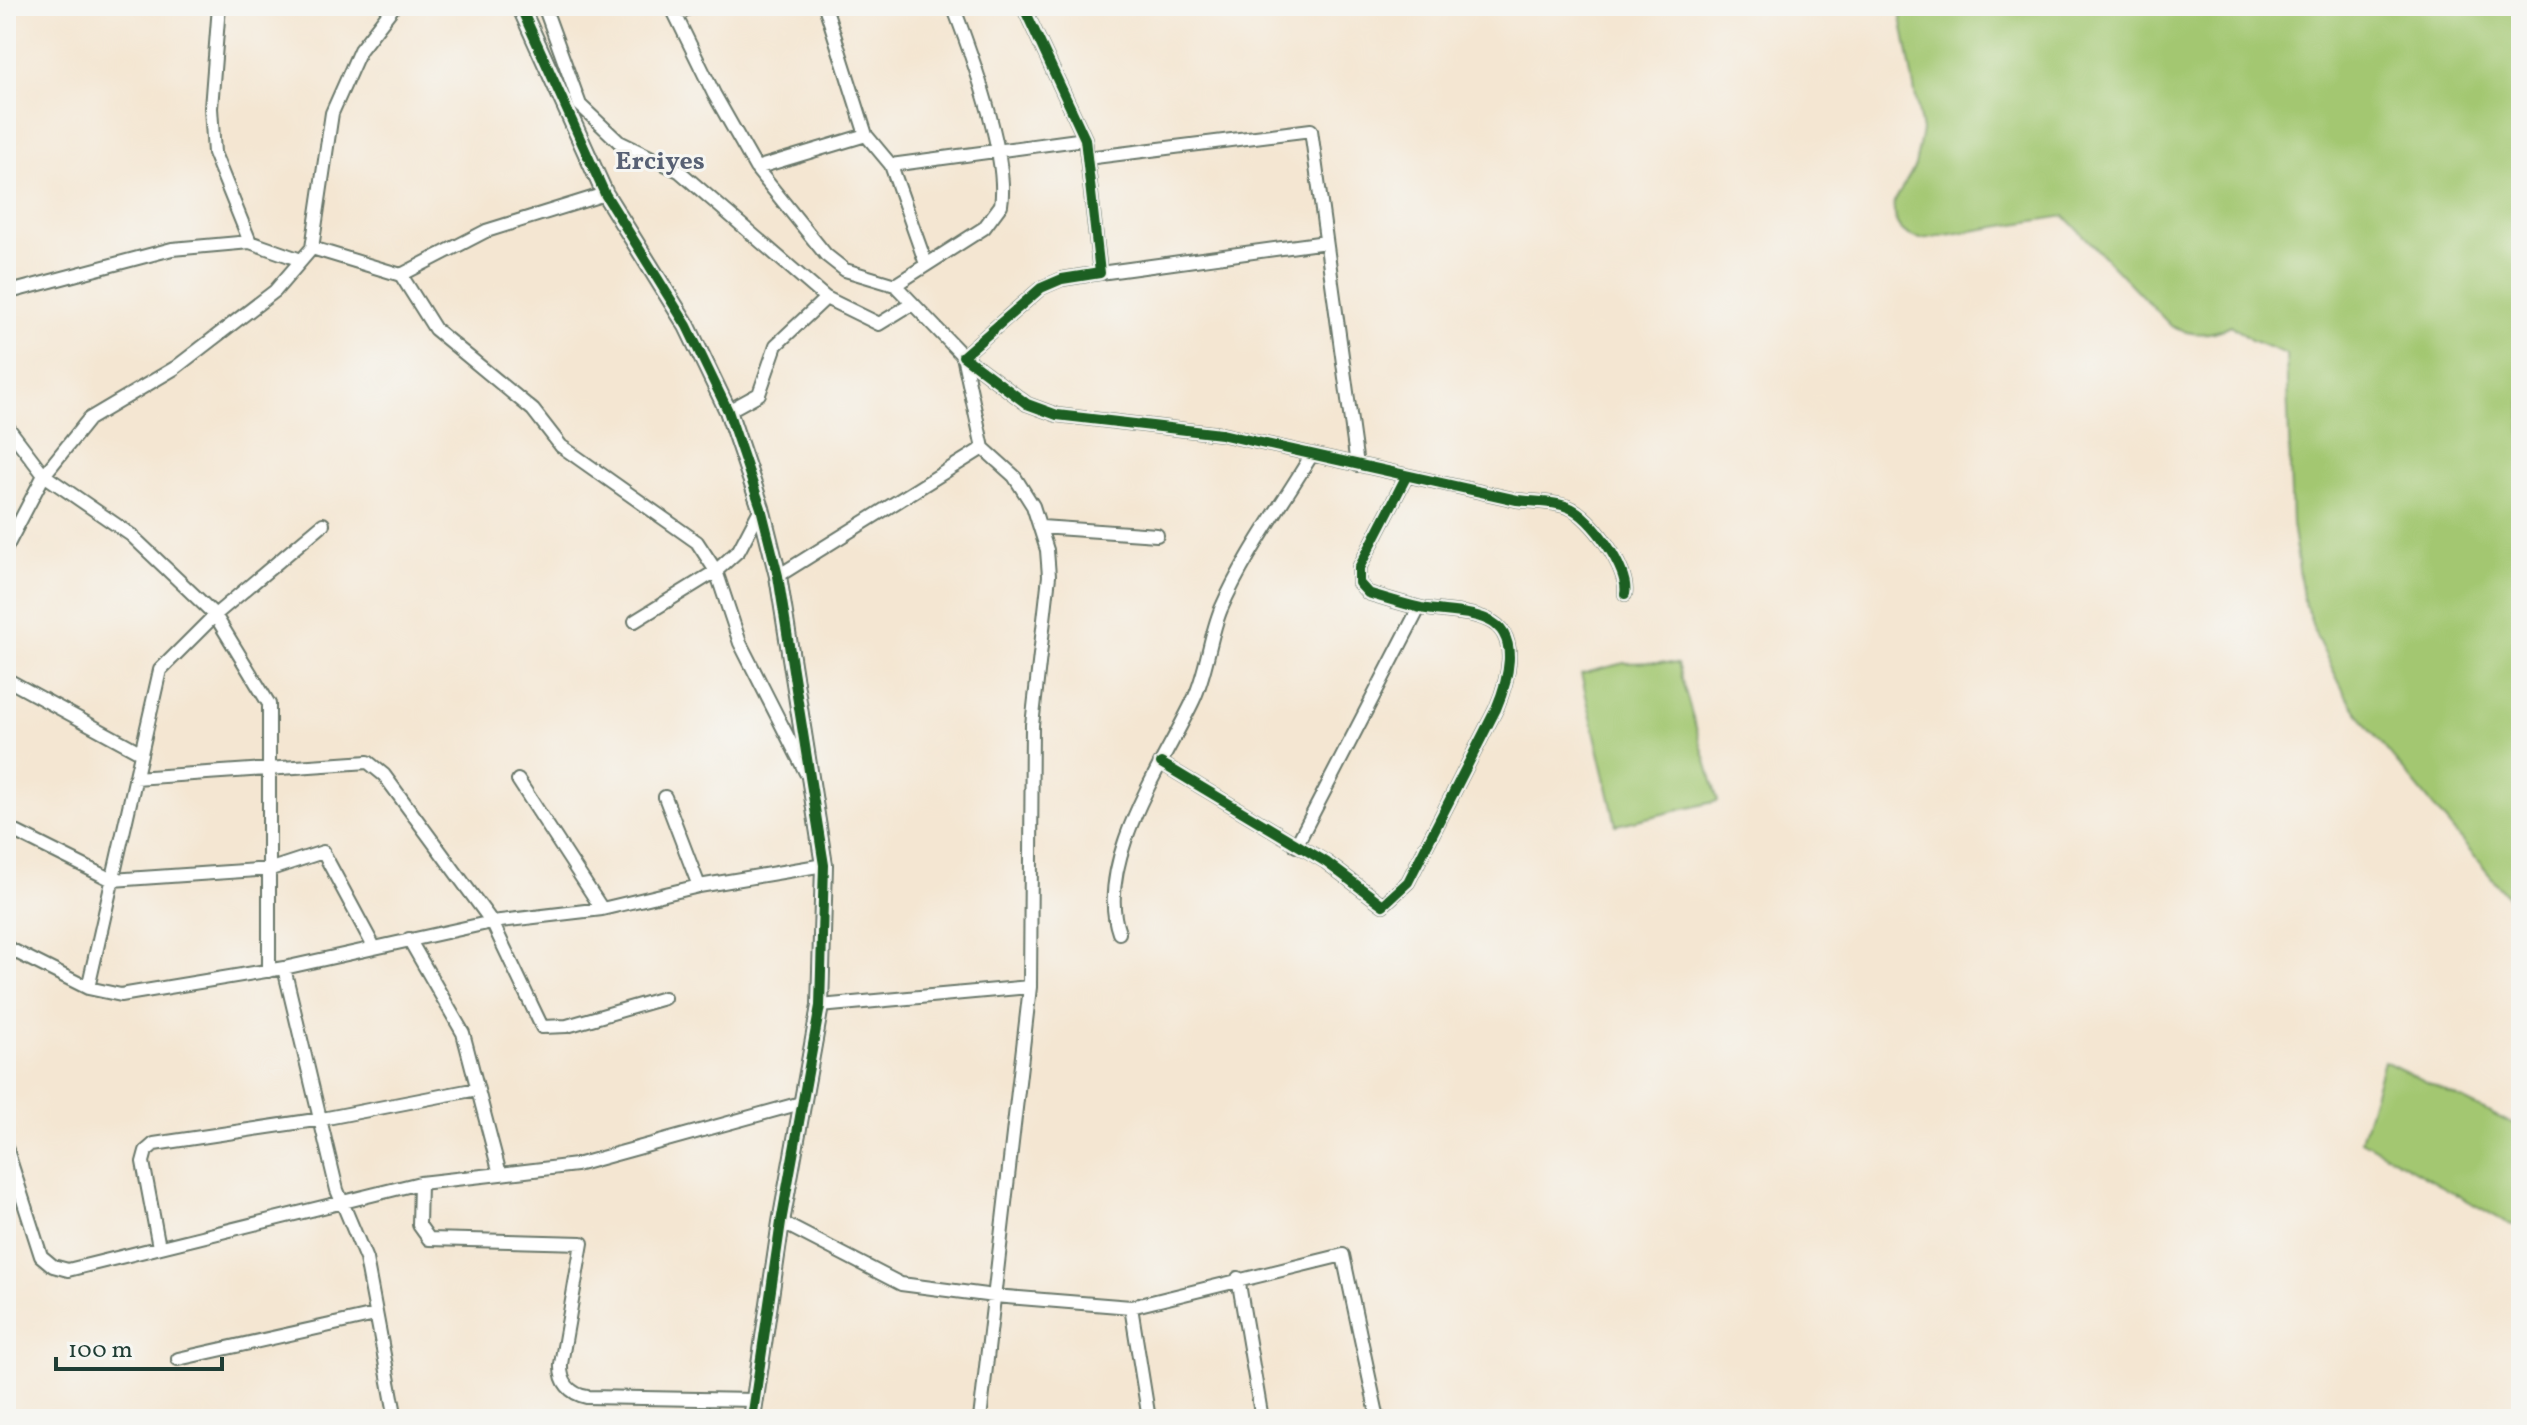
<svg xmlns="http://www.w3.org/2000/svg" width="2527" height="1425" font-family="Vollkorn,serif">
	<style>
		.green { fill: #a3c771; stroke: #618252; stroke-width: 2 }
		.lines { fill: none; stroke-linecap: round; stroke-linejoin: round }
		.minor-casing { stroke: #6a786b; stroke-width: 16 }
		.tertiary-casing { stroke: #6a786b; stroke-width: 20 }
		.minor { stroke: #fff; stroke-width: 12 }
		.tertiary { stroke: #fff; stroke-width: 16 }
		.cycleway-casing { stroke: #f6f6f2; stroke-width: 15 }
		.cycleway { stroke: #1b5e20; stroke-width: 10 }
		.labels { text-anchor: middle; stroke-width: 6; stroke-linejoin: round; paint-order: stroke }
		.neighbourhood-label { font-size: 26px; font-weight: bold; fill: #586174; stroke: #f6f6f2 }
	</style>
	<rect width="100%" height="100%" fill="#f6f6f2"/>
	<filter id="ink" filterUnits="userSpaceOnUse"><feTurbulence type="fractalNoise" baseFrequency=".0125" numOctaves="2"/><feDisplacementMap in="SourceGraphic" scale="16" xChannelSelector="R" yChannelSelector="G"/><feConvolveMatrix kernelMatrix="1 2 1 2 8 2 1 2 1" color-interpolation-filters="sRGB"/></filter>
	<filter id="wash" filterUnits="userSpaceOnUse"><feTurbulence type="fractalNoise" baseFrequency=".006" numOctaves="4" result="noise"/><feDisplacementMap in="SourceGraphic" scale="32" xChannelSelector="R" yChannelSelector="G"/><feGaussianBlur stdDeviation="1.8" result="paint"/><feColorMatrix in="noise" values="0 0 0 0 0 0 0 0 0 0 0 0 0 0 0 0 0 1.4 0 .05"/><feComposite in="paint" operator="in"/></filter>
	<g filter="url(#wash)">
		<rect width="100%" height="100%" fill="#f4e6d2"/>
		<path class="green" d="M 1899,6 L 2521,6 L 2521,913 L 2370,730 L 2345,694 L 2316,636 L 2303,597 L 2292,524 L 2286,354 L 2251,340 L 2231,325 C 2211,336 2192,337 2171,326 L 2065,216 L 1921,239 C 1901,235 1892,222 1894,202 L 1915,166 L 1922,131 Z
			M 1659,662 L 1677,664 L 1718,801 L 1616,825 L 1581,674 L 1624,663 Z
			M 2384,1061 L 2521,1128 L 2521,1227 L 2509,1224 L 2361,1140 Z"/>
	</g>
	<g filter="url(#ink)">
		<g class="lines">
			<defs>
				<path id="minor" d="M 219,6 L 211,108 L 214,153 L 250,242
					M 544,6 L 580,105 L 619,142 L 679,171 L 826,298 L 879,324 L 910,305
					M 671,6 L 714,94 L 756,168 L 826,255 L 845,270 L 895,285 L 963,356 L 983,448
					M 825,6 L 866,135 L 891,165 L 926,264
					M 1023,6 L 1085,139 L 1100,273 L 1062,279 L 1041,288 L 963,356 L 1027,404 L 1057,415 L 1221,434 L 1517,500 C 1533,502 1553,501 1568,507 C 1591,515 1630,571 1625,594
					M 675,14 L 694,6
					M 1087,158 L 1311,130 L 1357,465
					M 891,165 L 1085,139
					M 756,168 L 866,135
					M 312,248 L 401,275 L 435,329 L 533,410 L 561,446 L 697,542 L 716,571 L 740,643 L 806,773
					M 1100,273 L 1326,242
					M 401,275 L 486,231 L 605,194
					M 895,285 L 984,228 L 1001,205 C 1009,157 971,53 953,6
					M 6,293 L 172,249 L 250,242 L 301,260
					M 728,411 L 759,394 L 776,345 L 826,298
					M 6,425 L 44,475 L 131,535 L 215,615 L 269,704 L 269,971
					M 1041,527 L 1157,535
					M 6,548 L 44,475 L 89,419 L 175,368 L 275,291 L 312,248 L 332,113 L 360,50 L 394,6
					M 778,576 L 983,448 L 1014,476 L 1033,506 L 1047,550 L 1049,576 L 1032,725 L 1030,987 L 980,1419
					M 635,621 L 716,571 L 739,550 L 761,508
					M 6,679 L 140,752
					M 1161,763 L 1326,862 L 1383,905 L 1408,882 L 1496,709 C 1507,683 1522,635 1488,620 C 1469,611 1442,612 1421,608 C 1403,604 1385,598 1368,593 L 1359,583 L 1359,568 L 1406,477
					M 135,778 L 368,762 L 384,775 L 492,922 L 542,1027 L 567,1026 L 664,998
					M 518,780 L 602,909
					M 665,797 L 699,886
					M 6,827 L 112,880 L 271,869 L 323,852 L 374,947
					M 1296,846 L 1419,608
					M 1119,933 C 1094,863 1163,764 1193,701 C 1207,672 1209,638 1221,609 C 1244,556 1281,506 1311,456
					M 6,947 L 88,988 L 121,995 L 284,968 L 492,922 L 602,909 L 699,886 L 824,865
					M 284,968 L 337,1190 L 366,1259 L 396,1419
					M 88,988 L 160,670 L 215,615 L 323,524
					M 820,1006 L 1030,987
					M 6,1147 L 41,1256 L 53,1266 L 68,1270 L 420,1183 L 500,1174 L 463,1033 L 409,939
					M 500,1174 L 576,1165 L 801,1103
					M 420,1183 L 419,1225 L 429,1239 L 582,1243 L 561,1364 C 560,1382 570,1394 587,1397 L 755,1400
					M 781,1222 L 901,1284 L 994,1296 L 1131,1307 L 1343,1255 L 1378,1419
					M 159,1247 L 143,1162 L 146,1151 L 154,1144 L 322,1119 L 477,1089
					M 1238,1278 L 1262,1419
					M 1131,1307 L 1149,1419
					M 178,1359 L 375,1315"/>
				<path id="tertiary" d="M 520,6 L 605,194 L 687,326 L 728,411 L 761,508 L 778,576 L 824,865 L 820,1006 L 781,1222 L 752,1419"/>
			</defs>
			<use href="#minor" class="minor-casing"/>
			<use href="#tertiary" class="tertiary-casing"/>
			<use href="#minor" class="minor"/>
			<use href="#tertiary" class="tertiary"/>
			<defs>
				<path id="cycleway" d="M 520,6 L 605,194 L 687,326 L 728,411 L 761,508 L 778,576 L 824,865 L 820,1006 L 781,1222 L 752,1419
					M 1023,6 L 1085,139 L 1100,273 L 1062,279 L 1041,288 L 963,356 L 1027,404 L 1057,415 L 1221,434 L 1517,500 C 1533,502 1553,501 1568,507 C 1591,515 1630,571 1625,594
					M 1161,763 L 1326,862 L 1383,905 L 1408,882 L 1496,709 C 1507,683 1522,635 1488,620 C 1469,611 1442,612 1421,608 C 1403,604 1385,598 1368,593 L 1359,583 L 1359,568 L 1406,477"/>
			</defs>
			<use href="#cycleway" class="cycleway-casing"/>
			<use href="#cycleway" class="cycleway"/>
		</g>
	</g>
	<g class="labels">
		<g class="neighbourhood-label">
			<text x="660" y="169">Erciyes</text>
		</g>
	</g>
	<rect width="2527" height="1425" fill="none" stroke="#f6f6f2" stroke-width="32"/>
	<path d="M56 1357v12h166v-12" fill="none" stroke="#1f3d34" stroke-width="4"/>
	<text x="68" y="1357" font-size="24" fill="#1f3d34" stroke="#f6f6f2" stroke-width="6" paint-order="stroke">100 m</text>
</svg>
